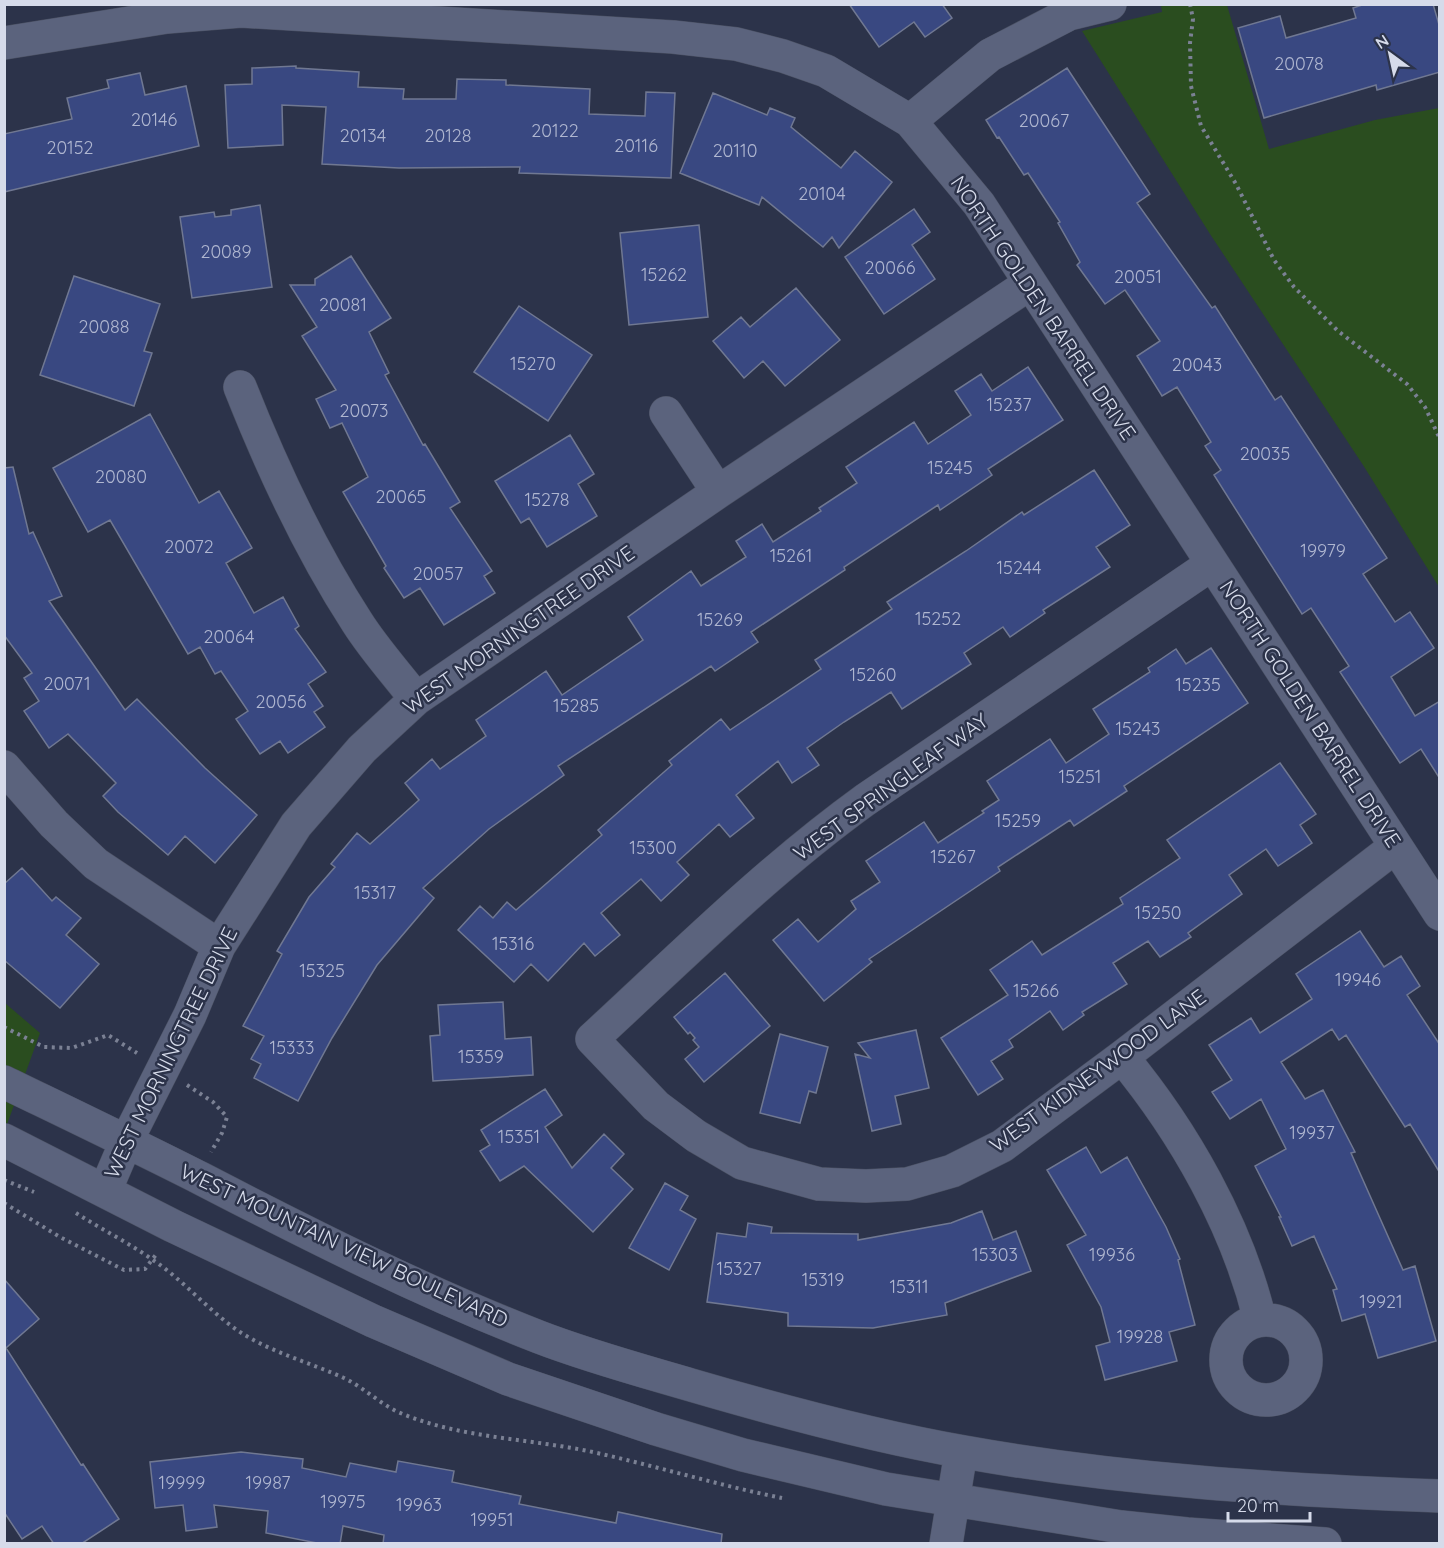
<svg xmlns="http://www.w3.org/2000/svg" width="1444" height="1548" font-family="Quicksand,sans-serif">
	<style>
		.green { fill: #2a4d1f }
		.building { fill: #394881; stroke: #707892; stroke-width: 1.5 }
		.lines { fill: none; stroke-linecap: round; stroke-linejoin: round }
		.minor-casing { stroke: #4b5163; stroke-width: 34 }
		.path { stroke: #7b8194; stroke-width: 4; stroke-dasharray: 3 4.5; stroke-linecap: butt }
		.minor { stroke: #5b637d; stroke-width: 33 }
		.labels { text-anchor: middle; stroke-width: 5; stroke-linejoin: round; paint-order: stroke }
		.number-label { font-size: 18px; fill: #afb6d0 }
		.street-label { font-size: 21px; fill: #d6dbea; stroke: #2c334a }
	</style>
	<rect width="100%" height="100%" fill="#2c334a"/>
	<path class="green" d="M 1161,5 L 1227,5 L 1269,149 L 1375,120 L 1439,108 L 1439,587 L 1363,465 L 1210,234 L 1082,31 L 1162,12 Z
		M 5,1003 L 40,1033 L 5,1130 Z"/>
	<path class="building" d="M 849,4 L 942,4 L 952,18 L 925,37 L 914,22 L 879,47 Z
		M 1365,4 L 1433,4 L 1440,28 L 1440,72 L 1377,90 L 1376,85 L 1264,118 L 1238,28 L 1280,16 L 1286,38 L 1356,18 L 1353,8 Z
		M 296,66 L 296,68 L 359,72 L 358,87 L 404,89 L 403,99 L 456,99 L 457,79 L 506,80 L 506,85 L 590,89 L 589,114 L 645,116 L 646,92 L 675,93 L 671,178 L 519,173 L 520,167 L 399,168 L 322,164 L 326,107 L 282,105 L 283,145 L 228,148 L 225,85 L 252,84 L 252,68 Z
		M 1067,68 L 1150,194 L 1137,203 L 1212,308 L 1215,306 L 1275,400 L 1281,396 L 1387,558 L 1363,574 L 1395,622 L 1410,612 L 1434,648 L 1391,677 L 1415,716 L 1440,701 L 1440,779 L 1421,749 L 1400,763 L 1340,672 L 1349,666 L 1311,608 L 1302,614 L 1214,475 L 1221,470 L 1205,446 L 1211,442 L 1177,387 L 1162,396 L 1137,356 L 1160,341 L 1125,290 L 1105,304 L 1077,265 L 1080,262 L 1058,223 L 1060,222 L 1028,173 L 1024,175 L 999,137 L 997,138 L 986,120 Z
		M 140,73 L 145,95 L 186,86 L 199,146 L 4,192 L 4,134 L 72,119 L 67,98 L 109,88 L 107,80 Z
		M 713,93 L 767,115 L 770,108 L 795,118 L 791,127 L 841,168 L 855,151 L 892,182 L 839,248 L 832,237 L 823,247 L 762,197 L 759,205 L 680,173 Z
		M 260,205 L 272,287 L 192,298 L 180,217 L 214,212 L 215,217 L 231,215 L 231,210 Z
		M 914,209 L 930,232 L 912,245 L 935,279 L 884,314 L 845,257 Z
		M 699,225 L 708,317 L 629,325 L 620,233 Z
		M 351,256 L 391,318 L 369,332 L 389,373 L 385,375 L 423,445 L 425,444 L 460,502 L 450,508 L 492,571 L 484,576 L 495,593 L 444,625 L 420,588 L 404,598 L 384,568 L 386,566 L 343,492 L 368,477 L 342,423 L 330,428 L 316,399 L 336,390 L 302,336 L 317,327 L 290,285 L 315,285 L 315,279 Z
		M 74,276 L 160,304 L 144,351 L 152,353 L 134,406 L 40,375 Z
		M 796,288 L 840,340 L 785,386 L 763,361 L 744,378 L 713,341 L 741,317 L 750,327 Z
		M 519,306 L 592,355 L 548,421 L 474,372 Z
		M 1028,367 L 1063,420 L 988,469 L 992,475 L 940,510 L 938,505 L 844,567 L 845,570 L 751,632 L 758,642 L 715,671 L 711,666 L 558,766 L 564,775 L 489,829 L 423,888 L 434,898 L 377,965 L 332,1038 L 298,1101 L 254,1078 L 261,1064 L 251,1059 L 264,1036 L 243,1026 L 282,954 L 277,951 L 309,897 L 335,867 L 331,864 L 357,833 L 370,844 L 419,800 L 405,783 L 432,759 L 440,769 L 486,736 L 476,720 L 546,671 L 562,695 L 643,640 L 628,617 L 691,571 L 701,586 L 746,557 L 736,541 L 762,524 L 773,542 L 821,511 L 819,508 L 857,483 L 846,467 L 914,422 L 928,444 L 971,415 L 955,391 L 981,374 L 992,391 Z
		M 150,414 L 199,503 L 219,491 L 252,548 L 226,563 L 254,613 L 283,597 L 299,626 L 295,629 L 326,672 L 308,684 L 323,706 L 314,712 L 325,727 L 288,753 L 280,741 L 260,754 L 236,719 L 248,711 L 221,671 L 215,674 L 200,647 L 188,654 L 110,520 L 88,532 L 53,468 Z
		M 570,435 L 594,474 L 578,484 L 597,516 L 547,547 L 529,518 L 521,523 L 495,481 Z
		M 13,467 L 29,534 L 33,532 L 62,596 L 49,601 L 125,710 L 137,699 L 205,768 L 257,815 L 215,863 L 185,836 L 168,855 L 118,812 L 103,796 L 116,783 L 68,734 L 49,748 L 24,711 L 39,701 L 24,678 L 32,673 L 4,635 L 4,468 Z
		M 1094,470 L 1130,525 L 1096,547 L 1110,567 L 1043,610 L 1045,613 L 1010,637 L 1003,627 L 964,653 L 971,664 L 902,709 L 891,692 L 844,722 L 807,748 L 819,765 L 792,783 L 778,761 L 736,795 L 754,818 L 730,837 L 719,824 L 677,862 L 689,875 L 661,901 L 641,879 L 601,913 L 620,935 L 595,956 L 584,943 L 548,981 L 531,964 L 514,982 L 458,930 L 480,906 L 493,918 L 507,902 L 516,910 L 602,835 L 598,830 L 672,765 L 669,761 L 721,719 L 730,730 L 821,669 L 815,660 L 892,609 L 887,602 L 966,551 L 1022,512 L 1024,515 Z
		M 1211,648 L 1248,703 L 1124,786 L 1127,791 L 1074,826 L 1070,820 L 998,867 L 1000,871 L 869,959 L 872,962 L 824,1001 L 773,940 L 798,919 L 818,942 L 856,909 L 851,901 L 880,882 L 866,861 L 924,822 L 938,843 L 984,813 L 982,811 L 999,800 L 987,781 L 1050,739 L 1066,763 L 1109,734 L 1093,709 L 1150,672 L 1148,668 L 1176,649 L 1186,664 Z
		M 1280,763 L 1316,814 L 1300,825 L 1312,843 L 1278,866 L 1266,849 L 1229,875 L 1242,894 L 1188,933 L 1191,937 L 1160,957 L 1148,941 L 1113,963 L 1127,984 L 1082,1012 L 1084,1015 L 1063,1030 L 1050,1011 L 1009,1040 L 1013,1047 L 991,1061 L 1003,1079 L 978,1095 L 941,1038 L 1008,995 L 990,970 L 1032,941 L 1042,955 L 1123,904 L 1120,898 L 1180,858 L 1167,840 Z
		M 22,868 L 52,901 L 56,897 L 81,918 L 66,935 L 99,964 L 60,1008 L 4,960 L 4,884 Z
		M 1360,931 L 1384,967 L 1401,956 L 1420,986 L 1407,995 L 1440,1045 L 1440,1173 L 1410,1124 L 1405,1127 L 1346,1035 L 1339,1040 L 1332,1029 L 1281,1062 L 1305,1099 L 1323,1090 L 1355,1152 L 1351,1153 L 1403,1270 L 1415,1266 L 1436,1341 L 1378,1358 L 1365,1314 L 1342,1321 L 1333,1290 L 1337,1289 L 1314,1236 L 1292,1246 L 1279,1217 L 1281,1217 L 1255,1166 L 1286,1149 L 1261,1099 L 1230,1119 L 1212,1092 L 1232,1080 L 1209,1045 L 1251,1018 L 1260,1033 L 1312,999 L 1296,974 Z
		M 725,973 L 770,1026 L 704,1082 L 685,1059 L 699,1047 L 693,1040 L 695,1038 L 690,1032 L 688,1034 L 674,1017 Z
		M 503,1002 L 505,1039 L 531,1037 L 533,1075 L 433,1081 L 430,1036 L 440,1035 L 438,1005 Z
		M 916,1030 L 929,1088 L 895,1096 L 901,1124 L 872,1131 L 855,1054 L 870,1058 L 858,1043 Z
		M 780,1034 L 828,1047 L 816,1093 L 809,1091 L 800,1123 L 760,1113 Z
		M 545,1089 L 562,1115 L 545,1127 L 572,1168 L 604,1134 L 624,1154 L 611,1168 L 633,1189 L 593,1232 L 524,1166 L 500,1181 L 480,1151 L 490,1145 L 481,1130 Z
		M 1086,1147 L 1101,1173 L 1127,1157 L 1166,1227 L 1180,1259 L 1178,1260 L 1195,1325 L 1169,1332 L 1177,1361 L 1105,1380 L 1096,1346 L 1110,1342 L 1101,1307 L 1067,1245 L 1086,1235 L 1047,1170 Z
		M 665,1183 L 688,1196 L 680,1210 L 696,1219 L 669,1270 L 629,1248 Z
		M 982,1211 L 993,1240 L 1016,1231 L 1031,1271 L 945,1303 L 947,1315 L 873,1328 L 788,1326 L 788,1313 L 707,1302 L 717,1233 L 746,1237 L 748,1223 L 772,1227 L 771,1233 L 858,1234 L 858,1240 L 951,1223 Z
		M 4,1279 L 39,1319 L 6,1348 L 81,1465 L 83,1464 L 119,1519 L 81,1544 L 54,1544 L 42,1526 L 22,1539 L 4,1512 Z
		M 241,1452 L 303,1459 L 302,1468 L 346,1477 L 350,1463 L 396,1472 L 398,1461 L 454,1471 L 452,1482 L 521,1496 L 519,1504 L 616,1523 L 618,1512 L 722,1534 L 721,1544 L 383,1544 L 384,1535 L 343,1526 L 340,1544 L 322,1544 L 266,1533 L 268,1511 L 214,1505 L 217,1527 L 186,1531 L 183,1505 L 155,1508 L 150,1462 Z"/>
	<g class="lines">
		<defs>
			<path id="minor" d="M 4,43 L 167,17 L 241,11 L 673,37 L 736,44 L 783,56 L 826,71 L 910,121 L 979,204 L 1440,914
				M 910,121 L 990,55 L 1069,14 L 1110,4
				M 240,387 C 272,468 309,548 357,622 C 374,649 396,673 416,699
				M 666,413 L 718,492
				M 1212,564 L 865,800 C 767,871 681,957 592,1039 L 656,1106 L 696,1136 L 742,1163 L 819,1184 L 866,1186 L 907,1184 L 952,1171 L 1002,1146 L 1122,1057 L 1395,847
				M 4,767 L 54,824 L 96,864 L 219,946
				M 1122,1057 C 1184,1132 1237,1225 1260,1320
				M 4,1082 C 70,1114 137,1146 202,1179 C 312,1236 423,1292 539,1337 C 588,1356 640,1370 691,1385 C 780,1411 872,1436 964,1452 C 1120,1480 1280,1490 1440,1496
				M 4,1140 L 173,1226 L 373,1321 L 508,1379 L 656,1429 L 743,1455 L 886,1489 L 1121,1527 L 1187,1534 L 1325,1544
				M 105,1191 L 126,1142 L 190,1015 L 219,946 L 296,825 L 362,749 L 416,699 L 718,492 L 1029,284
				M1226 1360a40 40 0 1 1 80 0a40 40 0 1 1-80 0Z
				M 946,1544 L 961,1452"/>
		</defs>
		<use href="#minor" class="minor-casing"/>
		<path class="path" d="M 1190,4 L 1193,19 L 1190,43 L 1191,86 L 1201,126 L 1236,184 L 1274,260 L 1294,287 L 1338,331 L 1407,384 L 1425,407 L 1440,439
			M 4,1027 L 44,1047 L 72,1048 L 108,1035 L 137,1053
			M 187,1085 L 213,1102 L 227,1117 L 222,1133 L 211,1152
			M 4,1180 L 34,1192
			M 4,1203 L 60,1237 L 124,1270 L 145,1269 L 158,1252
			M 76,1213 C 101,1229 129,1243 153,1260 C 183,1280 207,1309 237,1330 C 269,1352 309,1362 344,1378 C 363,1387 379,1403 398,1412 C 458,1438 524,1438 588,1451 C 653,1465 717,1485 782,1498"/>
		<use href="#minor" class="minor"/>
	</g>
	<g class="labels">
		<g class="number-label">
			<text x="1299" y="70">20078</text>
			<text x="154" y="126">20146</text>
			<text x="1044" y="127">20067</text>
			<text x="555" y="137">20122</text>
			<text x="363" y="142">20134</text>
			<text x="448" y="142">20128</text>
			<text x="636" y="152">20116</text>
			<text x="70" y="154">20152</text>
			<text x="735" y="157">20110</text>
			<text x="822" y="200">20104</text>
			<text x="226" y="258">20089</text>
			<text x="890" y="274">20066</text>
			<text x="664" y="281">15262</text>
			<text x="1138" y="283">20051</text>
			<text x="343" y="311">20081</text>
			<text x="104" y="333">20088</text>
			<text x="533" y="370">15270</text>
			<text x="1197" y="371">20043</text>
			<text x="1009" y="411">15237</text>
			<text x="364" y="417">20073</text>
			<text x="1265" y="460">20035</text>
			<text x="950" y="474">15245</text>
			<text x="121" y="483">20080</text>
			<text x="401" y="503">20065</text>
			<text x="547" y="506">15278</text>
			<text x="189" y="553">20072</text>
			<text x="1323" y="557">19979</text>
			<text x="791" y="562">15261</text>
			<text x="1019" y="574">15244</text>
			<text x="438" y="580">20057</text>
			<text x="938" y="625">15252</text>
			<text x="720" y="626">15269</text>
			<text x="229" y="643">20064</text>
			<text x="873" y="681">15260</text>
			<text x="67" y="690">20071</text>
			<text x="1198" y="691">15235</text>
			<text x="281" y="708">20056</text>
			<text x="576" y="712">15285</text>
			<text x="1138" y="735">15243</text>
			<text x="1080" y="783">15251</text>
			<text x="1018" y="827">15259</text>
			<text x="653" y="854">15300</text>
			<text x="953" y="863">15267</text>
			<text x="375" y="899">15317</text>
			<text x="1158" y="919">15250</text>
			<text x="513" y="950">15316</text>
			<text x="322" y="977">15325</text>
			<text x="1358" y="986">19946</text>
			<text x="1036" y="997">15266</text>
			<text x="292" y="1054">15333</text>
			<text x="481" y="1063">15359</text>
			<text x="1312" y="1139">19937</text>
			<text x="519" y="1143">15351</text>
			<text x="995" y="1261">15303</text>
			<text x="1112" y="1261">19936</text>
			<text x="739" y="1275">15327</text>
			<text x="823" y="1286">15319</text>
			<text x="909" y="1293">15311</text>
			<text x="1381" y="1308">19921</text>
			<text x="1140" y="1343">19928</text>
			<text x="182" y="1489">19999</text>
			<text x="268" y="1489">19987</text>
			<text x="343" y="1508">19975</text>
			<text x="419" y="1511">19963</text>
			<text x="492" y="1526">19951</text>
		</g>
		<g class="street-label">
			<text transform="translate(1043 308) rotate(56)" y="7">NORTH GOLDEN BARREL DRIVE</text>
			<text transform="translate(519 630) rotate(-35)" y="7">WEST MORNINGTREE DRIVE</text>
			<text transform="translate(1310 714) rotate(57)" y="7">NORTH GOLDEN BARREL DRIVE</text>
			<text transform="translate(891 787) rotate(-36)" y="7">WEST SPRINGLEAF WAY</text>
			<text transform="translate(171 1053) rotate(-64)" y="7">WEST MORNINGTREE DRIVE</text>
			<text transform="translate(1098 1071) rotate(-36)" y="7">WEST KIDNEYWOOD LANE</text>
			<text transform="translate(344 1246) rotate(25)" y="7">WEST MOUNTAIN VIEW BOULEVARD</text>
		</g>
	</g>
	<rect width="1444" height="1548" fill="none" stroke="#d6dbea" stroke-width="12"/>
	<g transform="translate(1390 54) rotate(327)" stroke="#2c334a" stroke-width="4.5" paint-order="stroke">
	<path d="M0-4.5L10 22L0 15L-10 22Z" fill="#d6dbea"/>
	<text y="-9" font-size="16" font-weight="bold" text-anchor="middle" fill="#d6dbea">N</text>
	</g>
	<path d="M1228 1512v9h82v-9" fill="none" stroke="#d6dbea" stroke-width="3"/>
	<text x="1237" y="1512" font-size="18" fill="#d6dbea" stroke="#2c334a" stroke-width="4.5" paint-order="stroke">20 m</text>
</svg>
